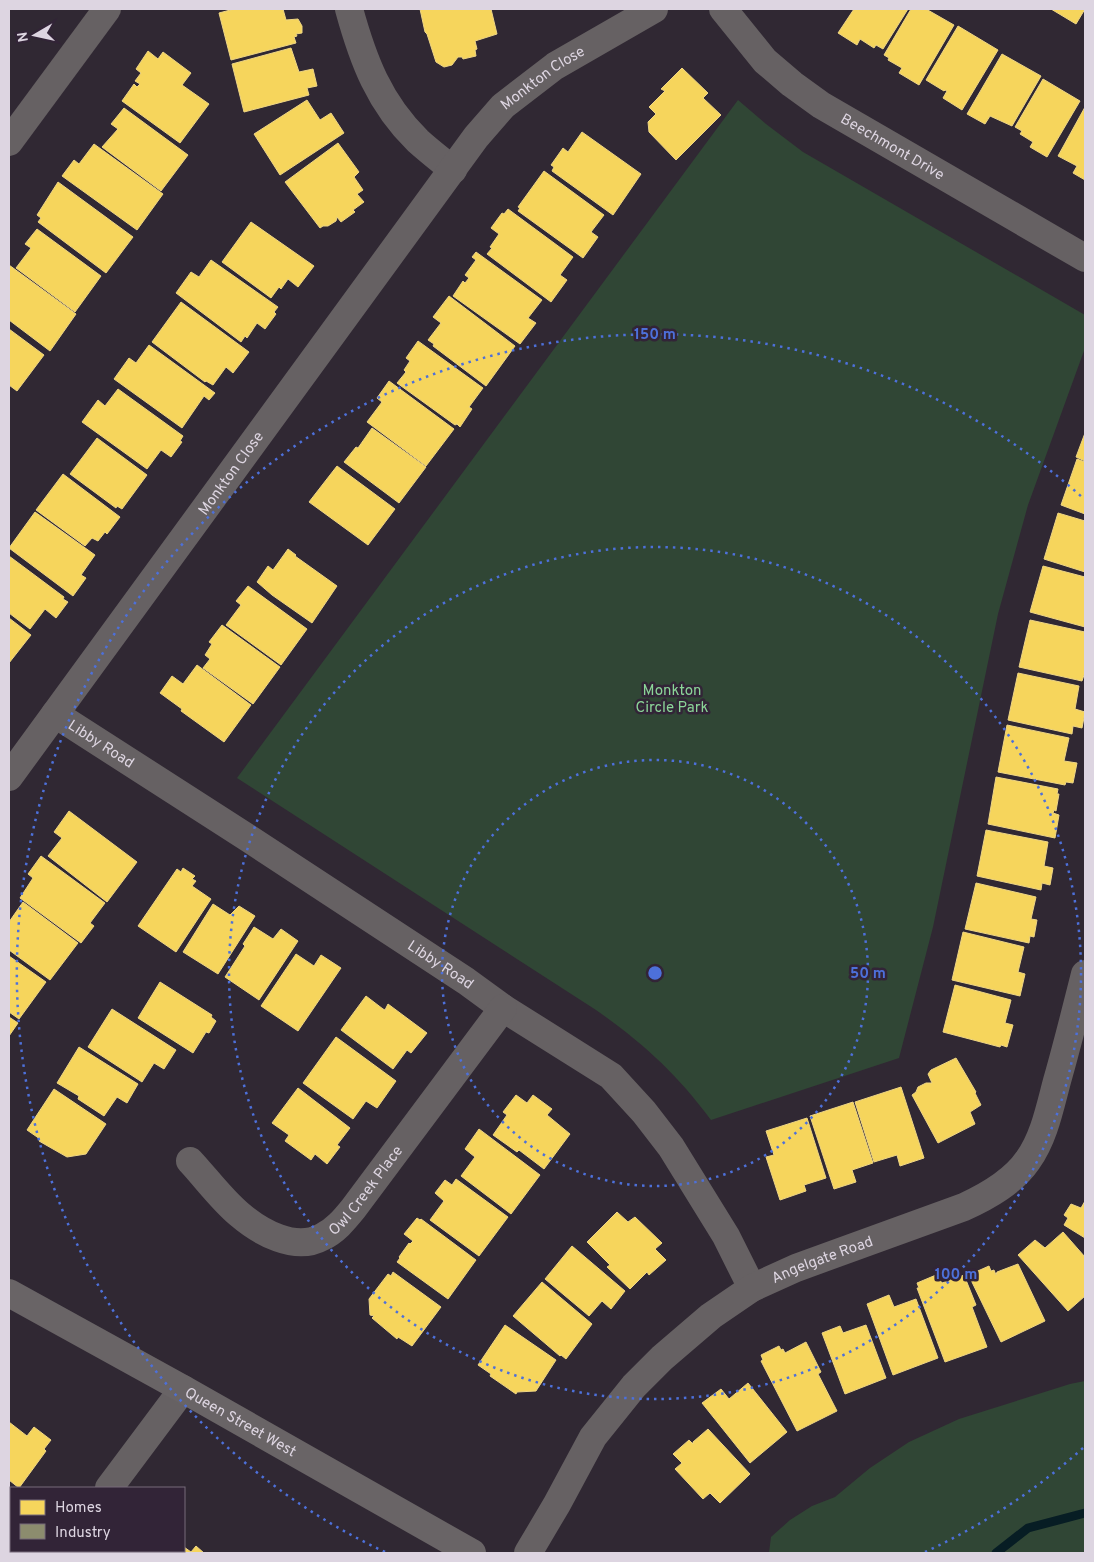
<svg xmlns="http://www.w3.org/2000/svg" width="1094" height="1562" font-family="Overpass,sans-serif">
	<style>
		.green { fill: #304635 }
		.homes { fill: #f6d55c; stroke: #eed584 }
		.industry { fill: #8c8c6e; stroke: #a4a290 }
		.lines { fill: none; stroke-linecap: round; stroke-linejoin: round }
		.stream { stroke: #071d24; stroke-width: 9 }
		.minor { stroke: #666163; stroke-width: 28 }
		.secondary { stroke: #696466; stroke-width: 28 }
		.ring { fill: none; stroke: #4d70da; stroke-width: 2.5; stroke-dasharray: 2.5 5 }
		.labels { text-anchor: middle; stroke-width: 5; stroke-linejoin: round; paint-order: stroke }
		.street-label { font-size: 15px; fill: #ddd5e1; stroke: #322437 }
		.park-label { font-size: 15px; fill: #8bd598; stroke: #322437 }
		.centre { fill: #4d70da; stroke: #322437; stroke-width: 2.5 }
		.ring-label { font-size: 15px; text-anchor: middle; font-weight: bold; fill: #4d70da; stroke: #322437; stroke-width: 5; stroke-linejoin: round; paint-order: stroke }
	</style>
	<rect width="100%" height="100%" fill="#302833"/>
	<path class="green" d="M 738,100 L 766,124 L 803,152 L 1085,315 L 1085,348 L 1028,505 L 998,614 L 933,927 L 899,1058 L 711,1120 C 677,1074 643,1043 596,1010 L 237,778 Z
		M 1085,1381 L 1085,1553 L 769,1553 L 771,1537 L 790,1520 L 812,1506 L 835,1497 L 870,1468 L 909,1442 L 959,1419 L 1070,1384 Z"/>
	<path class="homes" d="M 234,9 L 283,9 L 286,20 L 298,19 L 302,26 L 302,33 L 296,34 L 297,36 L 294,37 L 296,43 L 231,60 L 219,13 Z
		M 420,9 L 491,9 L 497,34 L 475,41 L 477,49 L 475,50 L 476,56 L 463,59 L 462,57 L 458,57 L 452,65 L 444,67 L 436,62 L 427,34 L 425,32 Z
		M 854,9 L 908,9 L 883,49 L 876,45 L 874,48 L 860,39 L 857,45 L 838,33 Z
		M 911,9 L 926,9 L 954,25 L 919,85 L 899,73 L 902,68 L 888,60 L 889,58 L 884,55 Z
		M 1051,9 L 1085,9 L 1076,24 Z
		M 958,26 L 998,50 L 962,110 L 943,98 L 947,91 L 945,90 L 944,91 L 926,80 Z
		M 291,48 L 299,72 L 313,69 L 317,86 L 307,88 L 309,95 L 244,112 L 232,64 Z
		M 148,51 L 158,59 L 163,52 L 191,73 L 182,85 L 209,104 L 180,143 L 122,101 L 134,84 L 137,87 L 140,84 L 135,81 L 141,73 L 136,69 Z
		M 1002,54 L 1041,76 L 1012,126 L 990,116 L 985,124 L 967,114 Z
		M 682,68 L 708,93 L 703,98 L 721,115 L 676,160 L 649,132 L 648,122 L 656,114 L 649,107 L 665,91 L 661,89 Z
		M 1043,79 L 1080,101 L 1047,157 L 1030,147 L 1033,142 L 1020,134 L 1022,131 L 1015,127 Z
		M 307,100 L 320,120 L 331,113 L 344,133 L 280,175 L 254,134 Z
		M 1085,107 L 1085,180 L 1073,173 L 1077,166 L 1058,156 Z
		M 124,108 L 188,155 L 161,191 L 102,147 L 118,129 L 111,124 Z
		M 582,132 L 641,174 L 613,215 L 552,171 L 554,167 L 551,165 L 563,148 L 568,152 Z
		M 338,143 L 359,172 L 354,177 L 363,190 L 357,194 L 364,202 L 353,210 L 355,212 L 341,222 L 337,217 L 336,221 L 328,226 L 323,226 L 320,228 L 285,182 Z
		M 94,144 L 163,194 L 137,230 L 62,176 L 74,160 L 79,164 Z
		M 544,171 L 604,215 L 591,232 L 598,237 L 583,258 L 518,211 L 520,208 L 518,207 Z
		M 58,182 L 133,237 L 106,273 L 38,222 L 41,218 L 37,215 Z
		M 508,209 L 573,257 L 560,275 L 567,280 L 551,302 L 487,254 L 492,248 L 490,247 L 499,234 L 491,228 L 502,213 L 504,214 Z
		M 251,222 L 314,266 L 298,287 L 288,279 L 281,289 L 279,287 L 271,298 L 222,262 Z
		M 37,229 L 101,276 L 75,312 L 16,268 L 31,248 L 25,244 Z
		M 476,252 L 542,300 L 528,318 L 536,323 L 520,344 L 453,296 L 463,281 L 465,283 L 469,278 L 465,275 L 476,260 L 472,257 Z
		M 211,260 L 278,307 L 274,312 L 276,314 L 265,329 L 257,323 L 247,338 L 245,336 L 241,342 L 176,293 L 191,272 L 199,277 Z
		M 9,265 L 76,314 L 50,351 L 9,320 Z
		M 449,296 L 515,346 L 486,386 L 433,346 L 434,344 L 428,340 L 441,323 L 433,317 Z
		M 181,302 L 249,352 L 233,373 L 226,367 L 213,385 L 206,381 L 205,382 L 152,342 Z
		M 9,329 L 44,355 L 17,391 L 9,385 Z
		M 418,341 L 483,388 L 469,407 L 472,409 L 460,427 L 457,424 L 455,425 L 397,383 L 406,372 L 404,370 L 410,361 L 406,358 Z
		M 149,345 L 215,393 L 209,400 L 204,396 L 182,428 L 114,379 L 129,358 L 136,363 Z
		M 389,381 L 454,429 L 426,466 L 367,422 L 382,402 L 377,398 Z
		M 118,389 L 183,436 L 180,441 L 182,442 L 171,457 L 161,450 L 147,469 L 82,422 L 98,400 L 105,406 Z
		M 372,428 L 426,467 L 399,503 L 344,462 L 356,447 L 358,448 Z
		M 1085,433 L 1085,461 L 1076,457 Z
		M 97,438 L 147,475 L 122,509 L 117,506 L 116,508 L 70,474 Z
		M 1077,459 L 1085,462 L 1085,514 L 1061,505 Z
		M 337,466 L 395,509 L 368,545 L 309,502 Z
		M 63,474 L 120,517 L 107,534 L 105,532 L 98,541 L 92,538 L 85,546 L 36,510 Z
		M 35,512 L 95,555 L 81,575 L 86,578 L 73,596 L 9,548 Z
		M 1058,513 L 1085,521 L 1085,572 L 1044,559 Z
		M 288,549 L 296,555 L 295,556 L 337,586 L 312,623 L 272,595 L 257,582 L 268,566 L 273,570 Z
		M 9,556 L 64,597 L 63,599 L 68,602 L 56,618 L 45,609 L 30,629 L 9,613 Z
		M 1043,566 L 1085,577 L 1085,627 L 1030,612 Z
		M 248,586 L 307,629 L 281,665 L 226,625 L 241,605 L 236,601 Z
		M 9,618 L 31,635 L 9,663 Z
		M 1030,620 L 1085,632 L 1085,675 L 1084,675 L 1082,681 L 1019,667 Z
		M 222,625 L 280,667 L 253,704 L 203,668 L 210,659 L 205,655 L 212,644 L 209,642 Z
		M 197,665 L 251,705 L 224,742 L 181,711 L 182,709 L 160,693 L 172,676 L 183,684 Z
		M 1018,673 L 1079,686 L 1075,709 L 1085,712 L 1082,728 L 1073,726 L 1072,734 L 1008,720 Z
		M 1007,725 L 1069,738 L 1064,761 L 1077,763 L 1073,783 L 1066,782 L 1065,785 L 998,772 Z
		M 996,777 L 1058,789 L 1057,794 L 1059,794 L 1056,811 L 1054,810 L 1053,813 L 1059,815 L 1055,838 L 988,824 Z
		M 69,811 L 137,862 L 107,902 L 48,856 L 62,838 L 54,832 Z
		M 986,830 L 1048,842 L 1044,866 L 1053,868 L 1050,885 L 1042,883 L 1041,890 L 977,876 Z
		M 41,856 L 105,903 L 90,923 L 94,926 L 81,943 L 20,898 L 33,878 L 28,874 Z
		M 183,868 L 195,876 L 192,879 L 196,881 L 192,886 L 211,899 L 176,952 L 138,926 L 177,869 L 181,872 Z
		M 976,883 L 1036,897 L 1031,919 L 1037,920 L 1034,937 L 1030,936 L 1029,943 L 965,929 Z
		M 23,902 L 78,943 L 50,980 L 9,950 L 9,922 Z
		M 213,904 L 230,915 L 239,906 L 255,916 L 218,974 L 183,952 Z
		M 254,927 L 273,939 L 281,929 L 298,941 L 259,1000 L 225,977 L 245,946 L 243,944 Z
		M 963,932 L 1024,947 L 1018,972 L 1025,974 L 1020,996 L 952,980 Z
		M 296,954 L 314,966 L 321,955 L 341,968 L 298,1031 L 261,1006 Z
		M 9,956 L 46,982 L 19,1019 L 9,1012 Z
		M 160,982 L 212,1015 L 211,1017 L 216,1021 L 209,1033 L 206,1032 L 193,1053 L 138,1018 Z
		M 955,985 L 1011,1000 L 1005,1023 L 1013,1025 L 1007,1047 L 1001,1045 L 1000,1047 L 943,1032 Z
		M 366,996 L 383,1009 L 385,1010 L 388,1004 L 427,1033 L 411,1053 L 407,1050 L 393,1069 L 341,1030 Z
		M 112,1009 L 176,1050 L 164,1069 L 154,1063 L 142,1082 L 88,1047 Z
		M 9,1017 L 18,1023 L 9,1036 Z
		M 336,1037 L 396,1081 L 377,1108 L 366,1101 L 353,1119 L 303,1083 Z
		M 79,1047 L 138,1084 L 127,1103 L 117,1097 L 104,1116 L 78,1099 L 79,1096 L 57,1083 Z
		M 956,1058 L 976,1092 L 975,1093 L 981,1105 L 970,1112 L 975,1124 L 938,1143 L 912,1095 L 916,1092 L 918,1087 L 926,1083 L 932,1083 L 928,1074 L 931,1070 Z
		M 901,1087 L 924,1158 L 900,1166 L 897,1155 L 874,1162 L 855,1102 Z
		M 298,1088 L 350,1128 L 337,1145 L 340,1147 L 327,1164 L 315,1154 L 311,1160 L 285,1141 L 289,1135 L 272,1123 Z
		M 54,1089 L 106,1124 L 86,1154 L 67,1157 L 39,1141 L 40,1139 L 27,1130 Z
		M 516,1095 L 527,1103 L 533,1095 L 552,1109 L 547,1115 L 570,1134 L 544,1169 L 519,1150 L 517,1152 L 493,1135 L 507,1115 L 503,1112 Z
		M 853,1102 L 873,1163 L 852,1170 L 856,1182 L 834,1189 L 810,1116 Z
		M 807,1118 L 826,1178 L 804,1185 L 806,1191 L 780,1200 L 766,1157 L 774,1155 L 766,1131 Z
		M 479,1129 L 540,1175 L 511,1214 L 461,1176 L 475,1157 L 465,1149 Z
		M 456,1179 L 508,1217 L 479,1256 L 430,1220 L 444,1201 L 435,1193 L 445,1180 L 452,1185 Z
		M 1085,1201 L 1085,1238 L 1064,1225 L 1068,1218 L 1064,1215 L 1071,1204 L 1081,1208 Z
		M 617,1212 L 628,1222 L 635,1217 L 662,1243 L 655,1249 L 666,1260 L 649,1275 L 647,1272 L 630,1289 L 607,1267 L 610,1265 L 587,1242 Z
		M 417,1218 L 420,1220 L 421,1219 L 476,1260 L 448,1299 L 397,1262 L 400,1258 L 399,1257 L 409,1243 L 410,1244 L 413,1241 L 404,1234 Z
		M 1063,1232 L 1085,1257 L 1085,1296 L 1068,1311 L 1018,1255 L 1035,1240 L 1045,1248 Z
		M 572,1246 L 625,1291 L 611,1309 L 602,1301 L 589,1316 L 545,1279 Z
		M 1018,1264 L 1045,1321 L 1001,1342 L 971,1280 L 973,1279 L 971,1274 L 989,1266 L 991,1271 L 994,1270 L 996,1275 L 997,1272 Z
		M 393,1272 L 441,1307 L 412,1346 L 398,1337 L 397,1339 L 372,1318 L 374,1316 L 370,1315 L 369,1299 L 388,1274 L 391,1276 Z
		M 936,1275 L 942,1283 L 964,1275 L 976,1305 L 972,1307 L 987,1347 L 945,1362 L 917,1288 L 919,1288 L 917,1283 Z
		M 542,1282 L 592,1324 L 566,1359 L 561,1355 L 560,1356 L 513,1316 Z
		M 889,1295 L 894,1307 L 916,1299 L 938,1358 L 893,1375 L 867,1304 Z
		M 505,1325 L 556,1360 L 536,1391 L 517,1392 L 516,1394 L 490,1376 L 491,1374 L 478,1365 Z
		M 866,1325 L 886,1378 L 845,1394 L 822,1333 L 840,1326 L 843,1333 Z
		M 806,1342 L 821,1372 L 818,1374 L 837,1411 L 797,1431 L 761,1361 L 763,1360 L 761,1355 L 779,1346 L 781,1350 L 783,1349 L 785,1353 Z
		M 748,1383 L 787,1432 L 750,1463 L 702,1403 L 721,1389 L 729,1399 Z
		M 9,1422 L 27,1436 L 34,1427 L 51,1440 L 44,1449 L 46,1451 L 19,1488 L 9,1480 Z
		M 708,1429 L 750,1474 L 720,1503 L 710,1493 L 703,1499 L 675,1469 L 682,1463 L 673,1454 L 689,1440 L 693,1444 L 693,1442 Z
		M 196,1546 L 204,1553 L 174,1553 L 176,1551 L 184,1551 L 184,1547 L 191,1552 Z"/>
	<path class="industry" d="M 9,1515 L 11,1516 L 11,1551 L 16,1551 L 14,1553 L 9,1553 Z"/>
	<g class="lines">
		<path class="stream" d="M 996,1553 L 1028,1528 L 1085,1513"/>
		<g class="minor">
			<path d="M 349,9 C 363,60 379,103 418,141 C 429,151 442,161 453,170"/>
			<path id="s1" d="M 723,9 L 765,61 L 792,84 L 821,105 L 1085,258"/>
			<path d="M 9,142 L 107,9"/>
			<path id="s2" d="M 55,714 L 248,838 L 466,981 L 503,1008 L 611,1076 L 644,1112 L 671,1147 L 726,1236 L 752,1288"/>
			<path id="s3" d="M 9,777 L 476,137 L 503,106 L 555,66 L 654,9"/>
			<path id="s4" d="M 190,1161 C 205,1177 222,1200 239,1214 C 260,1232 295,1252 322,1237 C 335,1231 344,1220 353,1209 L 503,1008"/>
			<path d="M 109,1488 L 183,1389"/>
			<path d="M 61,1553 L 63,1551"/>
			<path id="s5" d="M 528,1553 L 557,1504 L 593,1437 L 634,1386 L 662,1358 L 711,1316 L 752,1288 L 796,1268 L 964,1207 C 988,1196 1013,1182 1028,1160 C 1044,1138 1050,1107 1057,1081 C 1067,1046 1076,1010 1085,974"/>
		</g>
		<path class="secondary" id="s6" d="M 9,1293 L 183,1389 L 472,1553"/>
	</g>
	<g class="ring">
		<circle cx="655" cy="973" r="213"/>
		<circle cx="655" cy="973" r="426"/>
		<path d="M1083 1448A639 639 0 0 1 925 1552M385 1552A639 639 0 1 1 1083 498"/>
	</g>
	<g class="labels">
		<g class="street-label">
			<text dy="5" stroke="none"><textPath href="#s3" startOffset="882">Monkton Close</textPath></text>
			<text dy="5" stroke="none"><textPath href="#s1" startOffset="221">Beechmont Drive</textPath></text>
			<text dy="5" stroke="none"><textPath href="#s3" startOffset="376">Monkton Close</textPath></text>
			<text dy="5" stroke="none"><textPath href="#s2" startOffset="55">Libby Road</textPath></text>
			<text dy="5" stroke="none"><textPath href="#s2" startOffset="460">Libby Road</textPath></text>
			<text dy="5" stroke="none"><textPath href="#s4" startOffset="228">Owl Creek Place</textPath></text>
			<text dy="5" stroke="none"><textPath href="#s5" startOffset="428">Angelgate Road</textPath></text>
			<text dy="5" stroke="none"><textPath href="#s6" startOffset="265">Queen Street West</textPath></text>
		</g>
		<g class="park-label">
			<text x="672" y="695">Monkton<tspan x="672" dy="17">Circle Park</tspan></text>
		</g>
	</g>
	<circle cx="655" cy="973" r="8" class="centre"/>
	<g class="ring-label">
		<text x="655" y="339">150 m</text>
		<text x="868" y="978">50 m</text>
		<text x="956" y="1279">100 m</text>
	</g>
	<rect width="1094" height="1562" fill="none" stroke="#ddd5e1" stroke-width="20"/>
	<rect x="10" y="1487" width="175" height="65" fill="#322437" stroke="#766b7b"/>
	<rect x="20" y="1500" width="25" height="15" fill="#f6d55c" stroke="#766b7b"/>
	<text x="55" y="1512" font-size="15" fill="#ddd5e1">Homes</text>
	<rect x="20" y="1524" width="25" height="15" fill="#8c8c6e" stroke="#766b7b"/>
	<text x="55" y="1537" font-size="15" fill="#ddd5e1">Industry</text>
	<g transform="translate(35 35) rotate(261)" stroke="#322437" stroke-width="4" paint-order="stroke">
	<path d="M0-4L9 19L0 12L-9 19Z" fill="#ddd5e1"/>
	<text y="-8" font-size="14" font-weight="bold" text-anchor="middle" fill="#ddd5e1">N</text>
	</g>
</svg>
